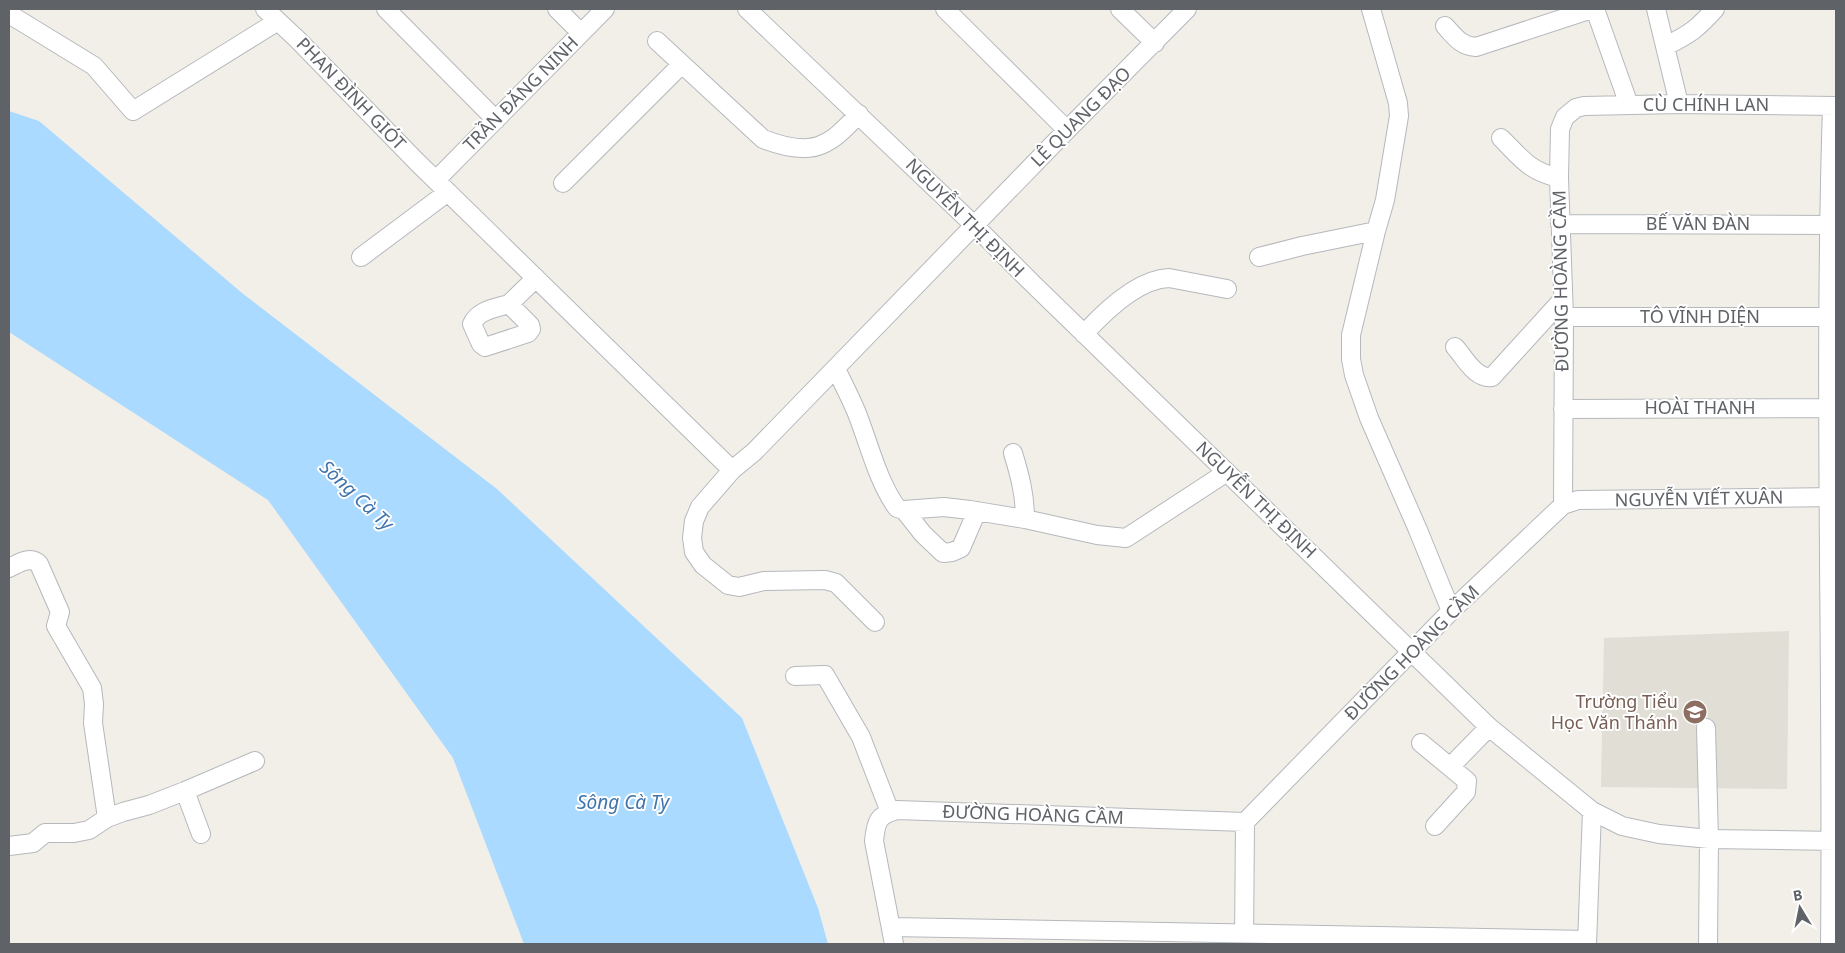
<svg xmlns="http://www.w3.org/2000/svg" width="1845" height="953" font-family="'Noto Sans',sans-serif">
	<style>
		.education { fill: #e1ded6 }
		.water { fill: #aadaff }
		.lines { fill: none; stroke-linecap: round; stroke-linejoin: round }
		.minor-casing { stroke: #b5b8bc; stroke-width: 20 }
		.minor { stroke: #fff; stroke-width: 18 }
		.labels { text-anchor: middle; stroke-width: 4; stroke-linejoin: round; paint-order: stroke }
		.street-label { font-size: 18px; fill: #5f6368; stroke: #fff }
		.education-label { font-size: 18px; fill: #785e54; stroke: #fff; text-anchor: end }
		.water-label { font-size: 19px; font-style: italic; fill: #4174aa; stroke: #fff }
	</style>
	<rect width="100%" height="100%" fill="#f1efe8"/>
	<path class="education" d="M 1789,631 L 1787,789 L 1601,787 L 1604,638 Z"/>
	<path class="water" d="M 9,111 L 39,121 L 242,293 L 497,489 L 742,718 L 818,908 L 828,944 L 524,944 L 453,758 L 268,500 L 9,332 Z"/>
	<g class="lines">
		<defs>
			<path id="minor" d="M 265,9 L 297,39 L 417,162 L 732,470 L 754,452 L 1067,130 L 1187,9
				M 386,9 L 496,120
				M 557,9 L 581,33
				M 747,9 L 975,226 L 1033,284 L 1489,727 L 1592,811 L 1622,826 L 1659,834 L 1709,839 L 1836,841
				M 945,9 L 1067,130
				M 1120,9 L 1155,43
				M 1371,9 L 1398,103 L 1399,116 L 1385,200 L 1376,231 L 1351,335 L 1351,359 L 1354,375 L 1369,418 L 1418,530 L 1451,611
				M 1595,9 L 1629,105
				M 1656,9 L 1679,104
				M 9,14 L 94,66 L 133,111 L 278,21
				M 1445,26 C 1455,37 1461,46 1476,47 L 1592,9
				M 657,41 L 763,139 C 781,146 805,153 823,144 C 837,138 848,125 859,114
				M 1666,46 C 1690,34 1697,29 1715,9
				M 1501,138 C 1522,159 1529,171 1559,178
				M 436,180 L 605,9
				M 563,183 L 682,64
				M 1560,224 L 1836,225
				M 361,257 L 448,192
				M 1259,257 L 1302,246 L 1376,231
				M 509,304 L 530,325 L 531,329 L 528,333 L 485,347 L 481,344 L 472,324 C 478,310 496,308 509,304 Z
				M 509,304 L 536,278
				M 1564,317 L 1836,317
				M 1084,334 C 1104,312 1138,279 1169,278 L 1227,289
				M 1455,347 C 1465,358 1475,379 1492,377 L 1563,299
				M 836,369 C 843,383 850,397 856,411 C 869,443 877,480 897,508 L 904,510 L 944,507 L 970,510 L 1025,519 L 1097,535 L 1126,538 L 1227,472
				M 1563,409 L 1836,408
				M 1013,453 C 1020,476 1025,495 1025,519
				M 732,470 L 700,507 L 694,521 L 692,538 L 694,552 L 703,565 L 728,585 L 739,587 L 764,581 L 825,580 L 836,583 L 875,622
				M 1563,505 L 1578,500 L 1836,497
				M 904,510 L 923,534 L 943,553 L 952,552 L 961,548 L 977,511
				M 9,568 C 18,564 30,555 39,564 L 60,612 L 56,626 L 92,688 L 94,704 L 93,723 L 107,818 L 123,812 L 149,805 L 185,791 L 201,834
				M 795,676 L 825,675 L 861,737 L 890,812
				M 1706,728 L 1709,839 L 1708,944
				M 1421,743 L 1467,781 L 1466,792 L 1435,826
				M 1450,767 L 1489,727
				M 185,791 L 255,761
				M 9,846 L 33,843 L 45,833 L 74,833 L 89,830 L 107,818
				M 891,927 L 1587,940
				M 894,944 L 874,841 C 876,821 878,815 897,810 L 1245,822 L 1451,611 L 1563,505 L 1564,317 L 1559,178 L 1560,129 L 1565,117 L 1576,108 L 1584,106 L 1679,104 L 1836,106
				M 1244,944 L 1245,822
				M 1587,944 L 1592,811
				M 1830,944 C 1833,665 1823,386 1832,106"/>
		</defs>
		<use href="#minor" class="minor-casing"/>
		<use href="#minor" class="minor"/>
	</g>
	<defs>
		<symbol id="school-disc" viewBox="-11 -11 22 22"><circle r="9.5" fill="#8d6e63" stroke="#fff"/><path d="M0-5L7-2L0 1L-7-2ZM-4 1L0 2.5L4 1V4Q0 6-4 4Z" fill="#fff"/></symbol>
	</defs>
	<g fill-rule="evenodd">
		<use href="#school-disc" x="1681" y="698" width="28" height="28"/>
	</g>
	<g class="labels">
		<g class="street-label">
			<text transform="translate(351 94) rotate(46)" y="6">PHAN ĐÌNH GIÓT</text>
			<text transform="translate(521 94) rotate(-45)" y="6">TRẦN ĐĂNG NINH</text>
			<text x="1706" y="111">CÙ CHÍNH LAN</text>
			<text transform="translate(1081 117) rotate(-45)" y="6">LÊ QUANG ĐẠO</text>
			<text transform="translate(965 218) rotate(45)" y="6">NGUYỄN THỊ ĐỊNH</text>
			<text x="1698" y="230">BẾ VĂN ĐÀN</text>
			<text transform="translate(1561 281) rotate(-91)" y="6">ĐƯỜNG HOÀNG CẦM</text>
			<text x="1700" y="323">TÔ VĨNH DIỆN</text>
			<text x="1700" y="414">HOÀI THANH</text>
			<text transform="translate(1699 499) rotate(-1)" y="6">NGUYỄN VIẾT XUÂN</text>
			<text transform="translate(1256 500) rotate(44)" y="6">NGUYỄN THỊ ĐỊNH</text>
			<text transform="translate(1412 653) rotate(-45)" y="6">ĐƯỜNG HOÀNG CẦM</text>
			<text transform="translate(1033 815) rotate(2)" y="6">ĐƯỜNG HOÀNG CẦM</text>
		</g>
		<g class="education-label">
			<text x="1678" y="708">Trường Tiểu<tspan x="1678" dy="21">Học Văn Thánh</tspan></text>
		</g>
		<g class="water-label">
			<text transform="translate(357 495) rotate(43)" y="7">Sông Cà Ty</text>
			<text x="623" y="809">Sông Cà Ty</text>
		</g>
	</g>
	<rect width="1845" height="953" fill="none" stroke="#5f6368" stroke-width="20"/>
	<g transform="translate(1800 908) rotate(350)" stroke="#ffffff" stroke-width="4" paint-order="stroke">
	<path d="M0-4L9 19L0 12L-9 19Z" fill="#5f6368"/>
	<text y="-8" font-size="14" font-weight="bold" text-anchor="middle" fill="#5f6368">B</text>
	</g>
</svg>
